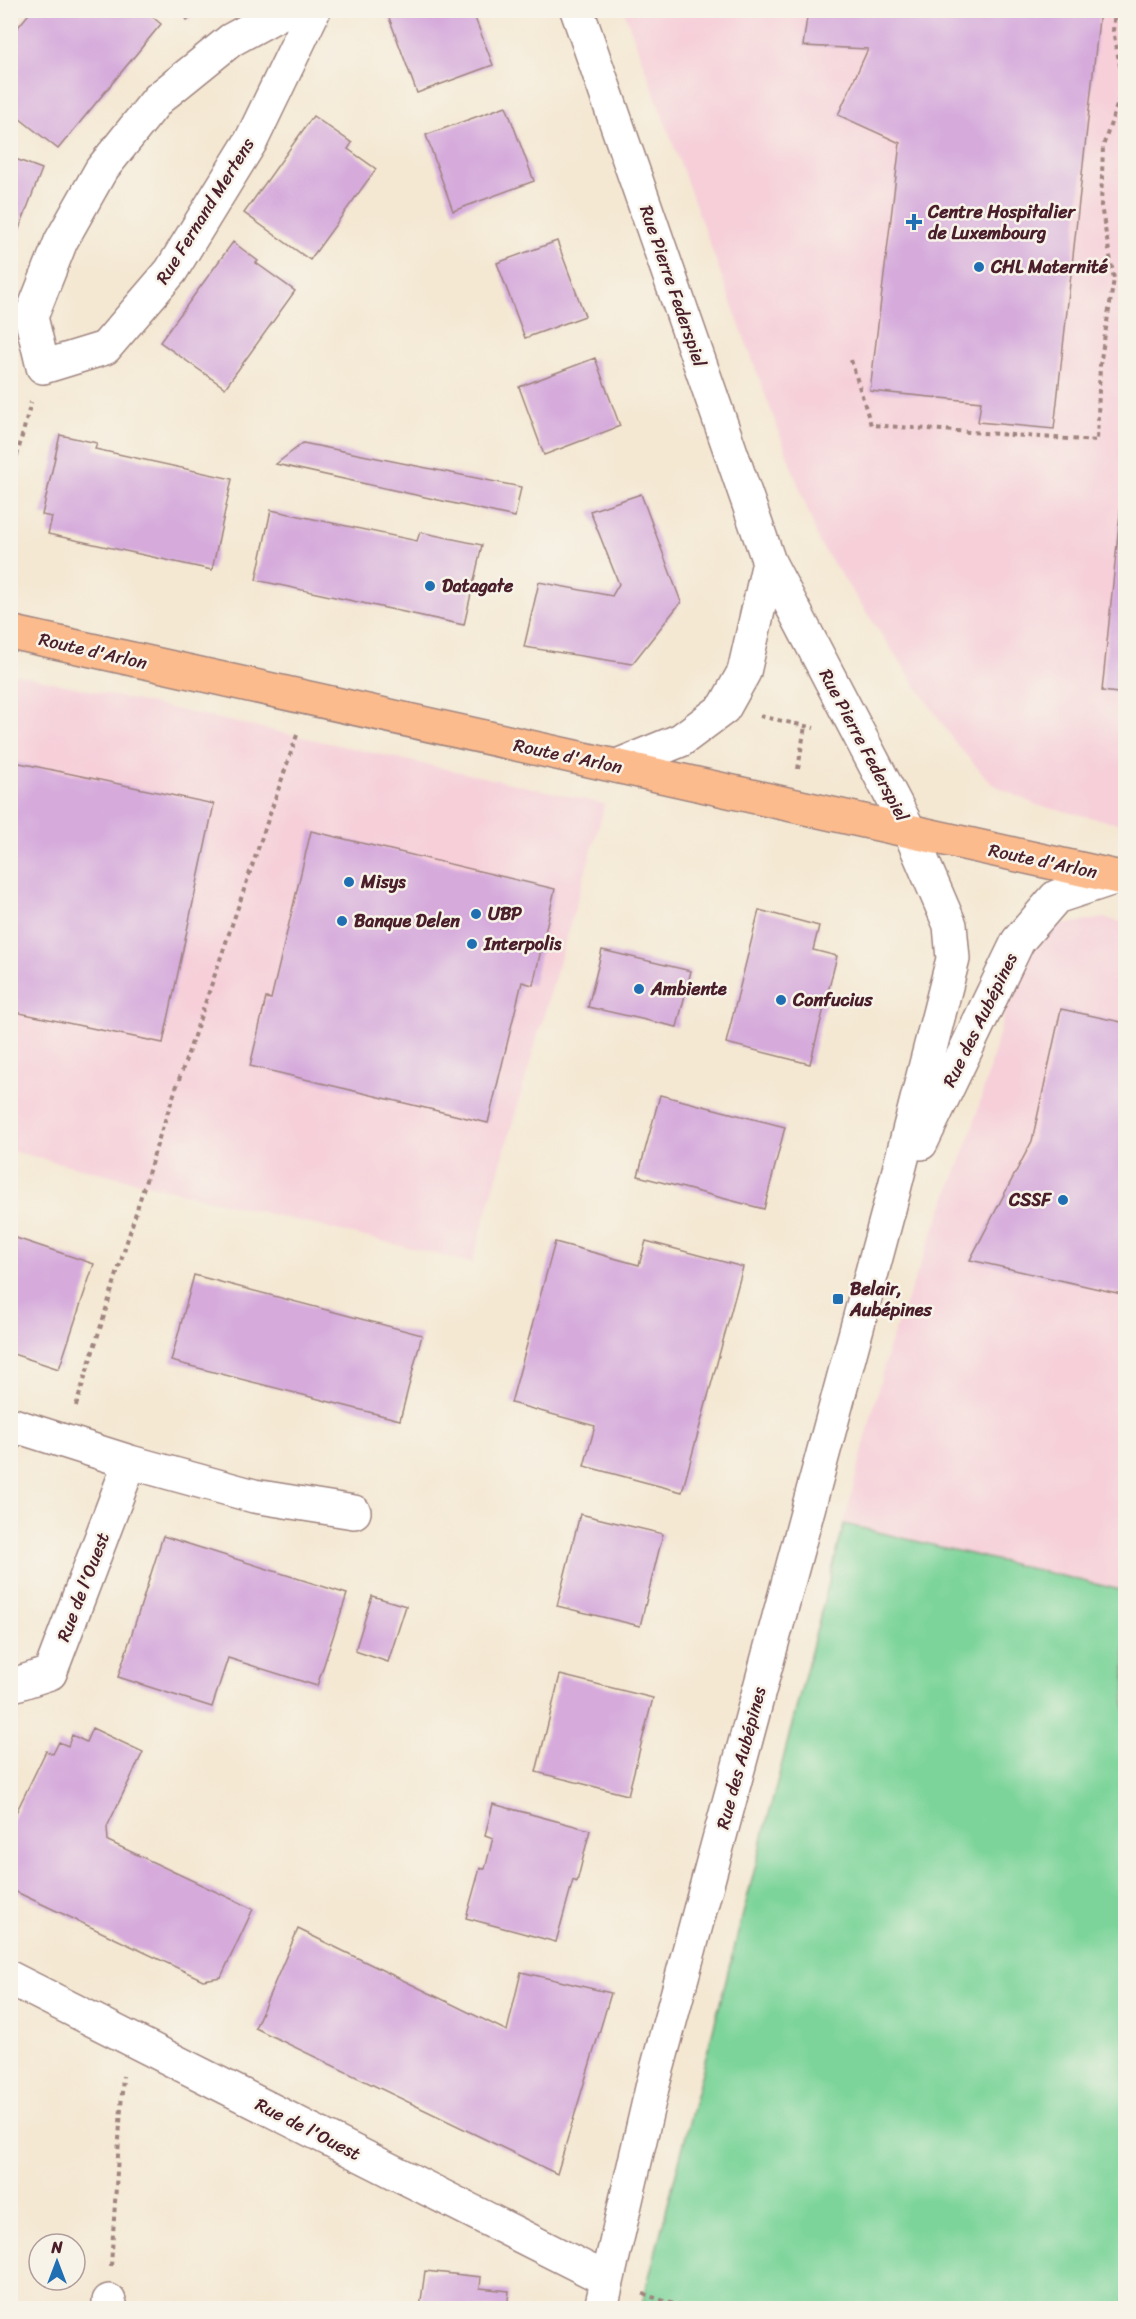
<svg xmlns="http://www.w3.org/2000/svg" width="1136" height="2319" font-family="Sriracha,sans-serif">
	<style>
		.built { fill: #f6cfd9 }
		.green { fill: #7cd49a; stroke: #637a62; stroke-width: 1.5 }
		.building { fill: #d6abdc }
		.lines { fill: none; stroke-linecap: round; stroke-linejoin: round }
		.minor-casing { stroke: #9f847f; stroke-width: 36 }
		.major-casing { stroke: #9f847f; stroke-width: 36 }
		.path { stroke: #9f847f; stroke-width: 4; stroke-dasharray: 4.5 4.5; stroke-linecap: butt }
		.minor { stroke: #fff; stroke-width: 33 }
		.major { stroke: #fbbb8d; stroke-width: 33 }
		.poi-dot { fill: #1f6fb2; stroke: #f7f3e8; stroke-width: 2 }
		.labels { text-anchor: middle; stroke-width: 5; stroke-linejoin: round; paint-order: stroke }
		.street-label { font-size: 18px; fill: #4a1f2b; stroke: #f7f3e8 }
		.poi-label { font-size: 18px; font-weight: bold; fill: #4a1f2b; stroke: #f7f3e8; text-anchor: start }
	</style>
	<rect width="100%" height="100%" fill="#f7f3e8"/>
	<filter id="ink" filterUnits="userSpaceOnUse"><feTurbulence type="fractalNoise" baseFrequency=".0167" numOctaves="2"/><feDisplacementMap in="SourceGraphic" scale="12" xChannelSelector="R" yChannelSelector="G"/><feConvolveMatrix kernelMatrix="1 2 1 2 8 2 1 2 1" color-interpolation-filters="sRGB"/></filter>
	<filter id="wash" filterUnits="userSpaceOnUse"><feTurbulence type="fractalNoise" baseFrequency=".008" numOctaves="4" result="noise"/><feDisplacementMap in="SourceGraphic" scale="24" xChannelSelector="R" yChannelSelector="G"/><feGaussianBlur stdDeviation="1.35" result="paint"/><feColorMatrix in="noise" values="0 0 0 0 0 0 0 0 0 0 0 0 0 0 0 0 0 1.4 0 .05"/><feComposite in="paint" operator="in"/></filter>
	<g filter="url(#wash)">
		<rect width="100%" height="100%" fill="#f4e8d3"/>
		<path class="built" d="M 624,11 L 1125,11 L 1125,825 L 1036,805 L 992,784 L 956,744 L 820,544 Z
			M 11,673 L 605,804 L 472,1263 L 11,1151 Z
			M 1104,918 L 1125,923 L 1125,1591 L 844,1524 L 889,1346 L 971,1134 L 1019,963 L 1049,927 Z"/>
		<path class="green" d="M 844,1524 L 1125,1591 L 1125,2308 L 641,2308 Z"/>
		<g id="blocks">
			<path class="building" d="M 32,10 L 144,10 L 161,24 L 58,149 L 10,111 L 10,37 Z
				M 181,10 L 201,10 L 187,20 Z
				M 400,10 L 472,10 L 493,65 L 417,93 L 388,15 Z
				M 808,10 L 1100,10 L 1054,429 L 978,422 L 981,402 L 870,391 L 900,143 L 838,115 L 868,49 L 803,46 Z
				M 506,106 L 534,181 L 453,211 L 426,135 Z
				M 313,116 L 352,143 L 348,149 L 376,169 L 310,260 L 244,213 Z
				M 10,157 L 42,169 L 11,250 L 10,250 Z
				M 557,241 L 585,316 L 525,338 L 497,263 Z
				M 233,242 L 258,261 L 256,263 L 295,291 L 225,388 L 160,342 Z
				M 595,358 L 620,426 L 544,455 L 519,387 Z
				M 60,435 L 97,443 L 95,449 L 232,479 L 212,570 L 48,534 L 52,517 L 42,515 Z
				M 303,443 L 521,487 L 515,517 L 276,464 Z
				M 1124,475 L 1126,475 L 1126,694 L 1102,691 Z
				M 641,494 L 681,602 L 632,664 L 524,647 L 539,582 L 612,596 L 619,584 L 590,511 Z
				M 271,510 L 417,541 L 420,532 L 482,545 L 464,625 L 256,580 Z
				M 10,761 L 214,804 L 163,1043 L 10,1011 Z
				M 311,831 L 555,889 L 533,985 L 522,982 L 488,1123 L 250,1066 L 266,998 L 271,999 Z
				M 759,910 L 819,926 L 813,950 L 837,956 L 810,1064 L 726,1043 Z
				M 602,950 L 691,971 L 677,1027 L 588,1007 Z
				M 1061,1009 L 1126,1023 L 1126,1295 L 970,1260 L 1032,1141 Z
				M 660,1095 L 785,1127 L 764,1209 L 638,1176 Z
				M 10,1236 L 94,1264 L 59,1369 L 10,1353 Z
				M 646,1241 L 743,1267 L 682,1492 L 584,1466 L 595,1426 L 511,1403 L 555,1242 L 639,1265 Z
				M 194,1275 L 422,1335 L 400,1420 L 171,1361 Z
				M 580,1514 L 663,1534 L 640,1626 L 557,1606 Z
				M 163,1536 L 347,1594 L 317,1686 L 228,1658 L 212,1707 L 118,1677 Z
				M 372,1596 L 406,1606 L 388,1662 L 355,1651 Z
				M 560,1675 L 653,1698 L 628,1795 L 536,1772 Z
				M 92,1728 L 143,1752 L 107,1827 L 108,1841 L 253,1909 L 221,1977 L 203,1980 L 10,1889 L 10,1825 L 46,1751 L 53,1754 L 59,1742 L 68,1746 L 72,1735 L 86,1742 Z
				M 493,1804 L 590,1830 L 577,1882 L 573,1880 L 556,1942 L 466,1918 L 480,1868 L 485,1869 L 493,1838 L 485,1835 Z
				M 298,1929 L 507,2031 L 521,1972 L 611,1993 L 557,2174 L 255,2028 Z
				M 425,2271 L 481,2277 L 480,2288 L 509,2291 L 507,2308 L 420,2308 Z"/>
		</g>
	</g>
	<g filter="url(#ink)">
		<use href="#blocks" fill-opacity="0" stroke="#9f847f" stroke-width="1.5"/>
		<g class="lines">
			<defs>
				<path id="minor" d="M 286,10 L 231,40 L 158,99 L 101,170 L 61,241 L 31,317 L 43,367 L 105,348 L 171,271 L 251,141 L 314,10
					M 577,10 L 769,562 L 910,832 L 950,925 L 953,959 L 889,1209 L 652,2088 L 601,2308
					M 617,766 L 681,740 L 724,708 L 744,672 L 769,562
					M 921,1143 L 1018,941 L 1056,897 L 1117,877
					M 10,1433 L 13,1425 L 130,1462 L 50,1673 L 10,1686
					M 130,1462 L 254,1496 L 354,1512
					M 10,1978 L 606,2279
					M 109,2301 L 111,2308"/>
				<path id="major" d="M 10,632 L 1126,879"/>
			</defs>
			<use href="#minor" class="minor-casing"/>
			<use href="#major" class="major-casing"/>
			<path class="path" d="M 851,360 L 871,425 L 1097,441 L 1100,365 L 1114,279 L 1101,206 L 1103,146 L 1124,85 L 1113,31 L 1115,10
				M 10,482 L 31,402
				M 760,716 L 814,728
				M 798,769 L 805,726
				M 76,1406 L 160,1135 L 298,732
				M 111,2266 L 123,2076
				M 643,2294 L 686,2308"/>
			<use href="#minor" class="minor"/>
			<use href="#major" class="major"/>
		</g>
	</g>
	<g class="poi-dot">
		<path d="M911 213h6v6h6v6h-6v6h-6v-6h-6v-6h6z"/>
		<circle cx="979" cy="267" r="6"/>
		<circle cx="430" cy="586" r="6"/>
		<circle cx="349" cy="882" r="6"/>
		<circle cx="476" cy="914" r="6"/>
		<circle cx="342" cy="921" r="6"/>
		<circle cx="472" cy="944" r="6"/>
		<circle cx="639" cy="989" r="6"/>
		<circle cx="781" cy="1000" r="6"/>
		<circle cx="1063" cy="1200" r="6"/>
		<rect x="832" y="1293" width="12" height="12" rx="3"/>
	</g>
	<g class="labels">
		<g class="street-label">
			<text transform="translate(205 211) rotate(-58)" y="6">Rue Fernand Mertens</text>
			<text transform="translate(673 286) rotate(71)" y="6">Rue Pierre Federspiel</text>
			<text transform="translate(93 651) rotate(13)" y="6">Route d'Arlon</text>
			<text transform="translate(864 745) rotate(62)" y="6">Rue Pierre Federspiel</text>
			<text transform="translate(568 756) rotate(12)" y="6">Route d'Arlon</text>
			<text transform="translate(1043 861) rotate(12)" y="6">Route d'Arlon</text>
			<text transform="translate(980 1020) rotate(-64)" y="6">Rue des Aubépines</text>
			<text transform="translate(83 1587) rotate(-69)" y="6">Rue de l'Ouest</text>
			<text transform="translate(741 1758) rotate(-75)" y="6">Rue des Aubépines</text>
			<text transform="translate(308 2129) rotate(27)" y="6">Rue de l'Ouest</text>
		</g>
		<g class="poi-label">
			<text x="928" y="218">Centre Hospitalier<tspan x="928" dy="21">de Luxembourg</tspan></text>
			<text x="991" y="273">CHL Maternité</text>
			<text x="442" y="592">Datagate</text>
			<text x="361" y="888">Misys</text>
			<text x="488" y="920">UBP</text>
			<text x="354" y="927">Banque Delen</text>
			<text x="484" y="950">Interpolis</text>
			<text x="651" y="995">Ambiente</text>
			<text x="793" y="1006">Confucius</text>
			<text x="1051" y="1206" text-anchor="end">CSSF</text>
			<text x="850" y="1295">Belair,<tspan x="850" dy="21">Aubépines</tspan></text>
		</g>
	</g>
	<rect width="1136" height="2319" fill="none" stroke="#f7f3e8" stroke-width="36"/>
	<g transform="translate(57 2262)"><circle r="28" fill="#f7f3e8" stroke="#b29e9c" stroke-width="1.5"/>
	<path d="M0-4.5L10 22L0 15L-10 22Z" fill="#1f6fb2"/>
	<text y="-9" font-size="16" font-weight="bold" text-anchor="middle" fill="#4a1f2b">N</text>
	</g>
</svg>
